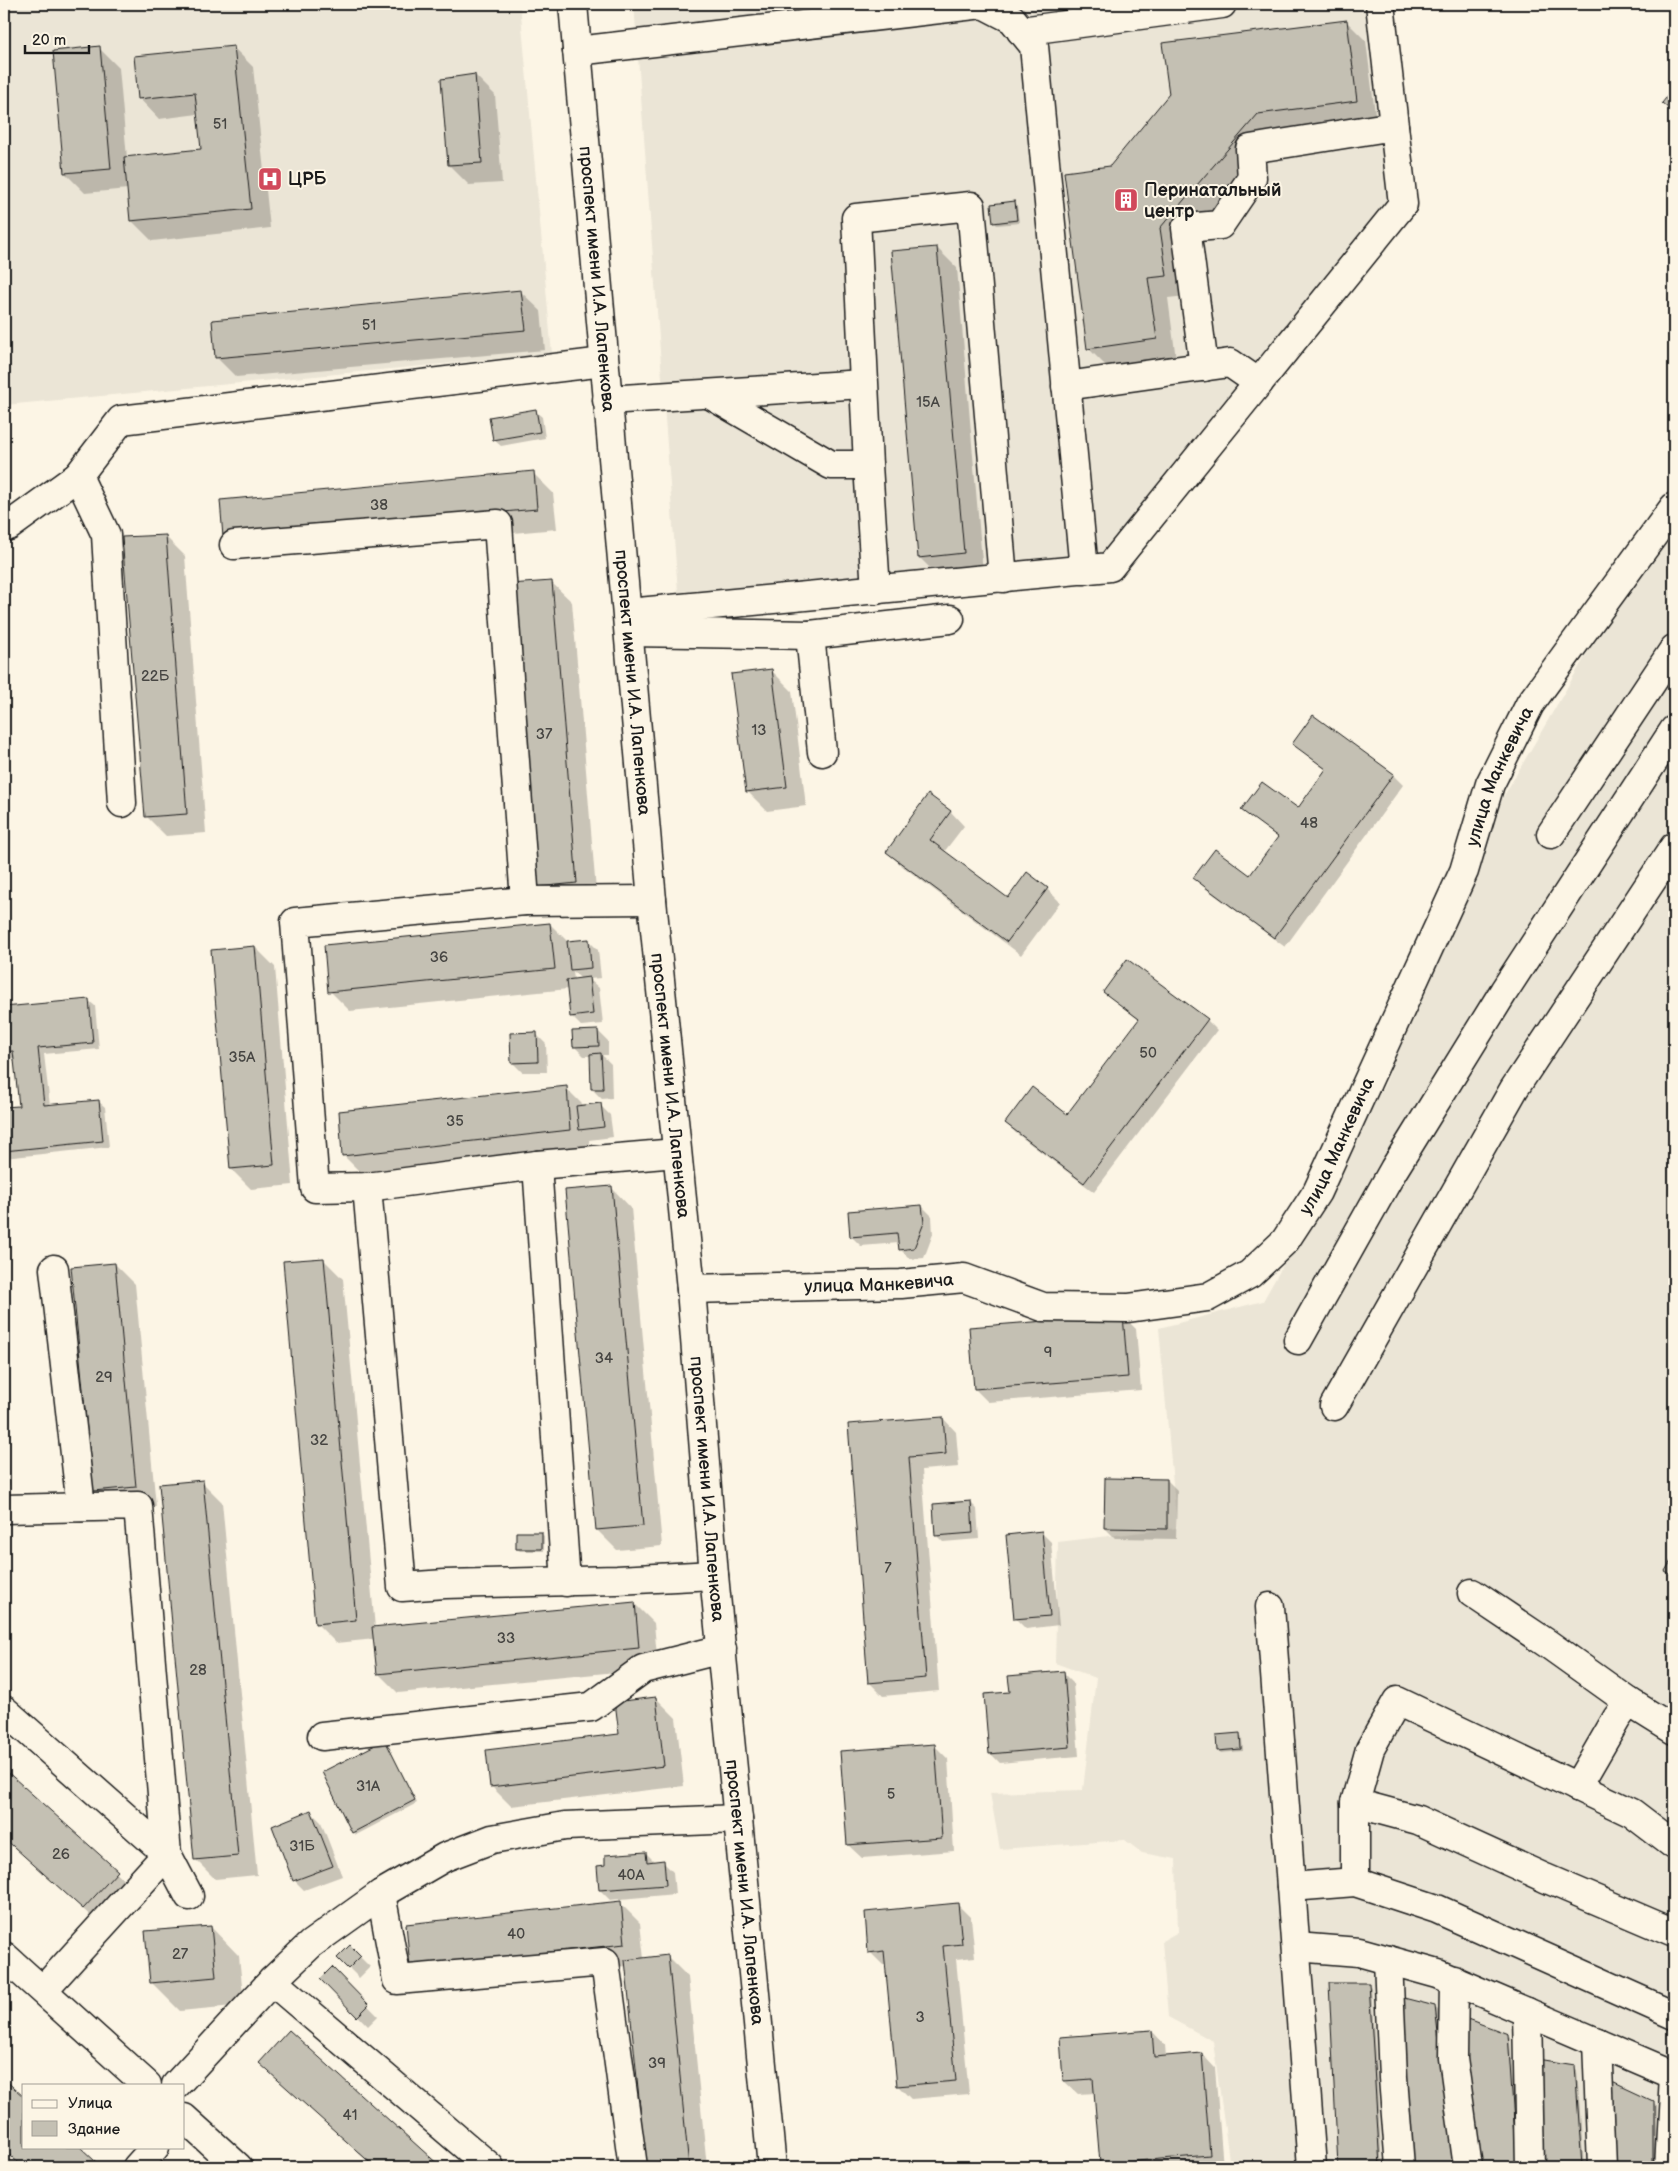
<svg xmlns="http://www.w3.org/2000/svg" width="1678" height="2171" font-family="'Balsamiq Sans',sans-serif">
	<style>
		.built { fill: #ebe5d6 }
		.shadow { fill: #0003; fill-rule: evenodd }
		.building { fill: #c4c0b3; stroke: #1c1c1c }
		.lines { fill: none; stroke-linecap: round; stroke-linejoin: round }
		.minor-casing { stroke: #1c1c1c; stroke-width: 31 }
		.major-casing { stroke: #1c1c1c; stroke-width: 31 }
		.minor { stroke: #fcf5e5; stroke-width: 28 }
		.major { stroke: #fcf5e5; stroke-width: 28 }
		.labels { text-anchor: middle; stroke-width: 4; stroke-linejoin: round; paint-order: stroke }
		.number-label { font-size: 15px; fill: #464542 }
		.poi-label { font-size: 18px; font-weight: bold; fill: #1c1c1c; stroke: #fcf5e5; text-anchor: start }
		.street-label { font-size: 18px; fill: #1c1c1c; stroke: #fcf5e5 }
	</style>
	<rect width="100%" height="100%" fill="#fcf5e5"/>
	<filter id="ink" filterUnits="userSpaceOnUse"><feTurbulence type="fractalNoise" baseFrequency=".02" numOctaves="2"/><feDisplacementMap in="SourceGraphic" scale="10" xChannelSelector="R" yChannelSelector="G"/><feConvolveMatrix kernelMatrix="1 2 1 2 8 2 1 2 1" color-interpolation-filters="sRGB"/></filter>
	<g filter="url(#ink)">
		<path class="built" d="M 4,4 L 520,4 L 552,354 L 5,405 Z
			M 634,4 L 1396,4 L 1417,210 L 1120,578 L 1076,584 L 679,605 Z
			M 1674,526 L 1674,2167 L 1230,2167 L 1213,2041 L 1168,2017 L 1162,1941 L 1178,1932 L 1176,1859 L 1142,1853 L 1125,1840 L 1000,1849 L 990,1793 L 1083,1790 L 1096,1678 L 1055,1663 L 1058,1542 L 1177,1528 L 1159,1328 L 1263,1301 L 1385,1084 L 1502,799 L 1620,597 Z"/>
		<path class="shadow" d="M 1346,21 L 1366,41 L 1376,121 L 1278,133 L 1180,248 L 1186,296 L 1168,298 L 1176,359 L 1108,368 L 1088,348 L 1111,167 Z
			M 233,47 L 253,67 L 270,228 L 152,241 L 132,221 L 128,189 L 85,193 L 65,173 L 99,48 L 119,68 L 127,158 L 202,150 L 198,114 L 159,119 L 139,98 Z
			M 475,75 L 495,95 L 502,183 L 469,185 L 449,165 Z
			M 1015,202 L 1017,205 L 1019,223 L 997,225 L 994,222 Z
			M 937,248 L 957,268 L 983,573 L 939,577 L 919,557 Z
			M 520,291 L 541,311 L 545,350 L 236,377 L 216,357 Z
			M 535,411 L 542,417 L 545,438 L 501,446 L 494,440 L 490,418 Z
			M 533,473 L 553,493 L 557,529 L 245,557 Z
			M 165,536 L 185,556 L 206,833 L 166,836 L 146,816 Z
			M 551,582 L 572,602 L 597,903 L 557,906 L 537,886 Z
			M 772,671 L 792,691 L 806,806 L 767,811 L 747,791 Z
			M 1313,717 L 1393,775 L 1403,785 L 1285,947 L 1205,888 L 1195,878 L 1250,877 L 1278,838 L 1243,810 L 1298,810 L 1327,771 L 1293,743 Z
			M 929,796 L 951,812 L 964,826 L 944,852 L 1008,900 L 1047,889 L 1060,902 L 1021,955 L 901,865 L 887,852 Z
			M 550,924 L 568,942 L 588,940 L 598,950 L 601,978 L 589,979 L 599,988 L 603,1024 L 581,1026 L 571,1016 L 568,989 L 350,1011 L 330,991 ZM 573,971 L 581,979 L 574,980 Z
			M 255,947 L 275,967 L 293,1185 L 251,1189 L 231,1169 Z
			M 1104,991 L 1207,1020 L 1217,1030 L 1094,1192 L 1016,1133 L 1006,1123 L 1068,1116 L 1140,1021 Z
			M 88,1000 L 95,1006 L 99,1049 L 44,1054 L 50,1106 L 98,1101 L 105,1107 L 109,1147 L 4,1158 L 4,1109 L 20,1107 L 15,1058 L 4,1059 L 4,1009 Z
			M 598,1031 L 608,1041 L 608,1055 L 602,1055 L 611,1064 L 612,1098 L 602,1099 L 592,1089 L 591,1056 L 584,1056 L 574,1046 Z
			M 536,1034 L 546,1044 L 547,1072 L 522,1072 L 512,1062 Z
			M 566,1088 L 585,1107 L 600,1105 L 610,1115 L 613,1137 L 589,1140 L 590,1150 L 363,1175 L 343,1155 Z
			M 611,1187 L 631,1208 L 662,1546 L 617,1550 L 597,1530 Z
			M 922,1206 L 932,1216 L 933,1234 L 924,1258 L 910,1259 L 900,1249 L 899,1243 L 861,1246 L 851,1236 Z
			M 323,1259 L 343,1279 L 375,1628 L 634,1603 L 654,1623 L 658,1668 L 398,1693 L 378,1673 L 375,1639 L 336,1643 L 316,1623 Z
			M 115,1264 L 135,1284 L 156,1506 L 114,1510 L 94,1490 Z
			M 1123,1316 L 1136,1329 L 1141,1390 L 988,1402 L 975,1389 Z
			M 943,1418 L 956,1432 L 959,1467 L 922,1470 L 939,1691 L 883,1696 L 869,1682 L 850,1426 Z
			M 4,1421 L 10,1485 L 4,1485 Z
			M 1167,1480 L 1177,1490 L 1176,1539 L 1115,1538 L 1105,1528 Z
			M 202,1482 L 222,1502 L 257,1875 L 215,1879 L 195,1859 Z
			M 970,1502 L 977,1509 L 979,1539 L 943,1542 L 936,1535 Z
			M 1041,1532 L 1051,1542 L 1059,1625 L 1026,1629 L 1016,1619 Z
			M 541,1533 L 544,1536 L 544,1551 L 520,1551 L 517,1549 Z
			M 1063,1673 L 1073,1683 L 1079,1756 L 1000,1763 L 990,1753 L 1011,1693 Z
			M 656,1698 L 676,1718 L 684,1786 L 511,1806 L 491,1786 L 620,1735 Z
			M 1239,1734 L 1242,1737 L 1243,1751 L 1221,1753 L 1218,1750 Z
			M 385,1742 L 417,1803 L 356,1835 L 353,1832 Z
			M 934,1745 L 948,1759 L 954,1851 L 862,1858 L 848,1845 Z
			M 4,1770 L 137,1892 L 104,1928 L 4,1838 Z
			M 311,1812 L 321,1822 L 342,1876 L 304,1890 L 294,1880 Z
			M 646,1853 L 655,1862 L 663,1862 L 673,1872 L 675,1894 L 610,1900 L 600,1890 Z
			M 620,1903 L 640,1923 L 644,1959 L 668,1957 L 688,1977 L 707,2167 L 647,2167 L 627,1966 L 431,1987 Z
			M 957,1904 L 971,1918 L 975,1957 L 956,1959 L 969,2094 L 911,2099 L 898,2086 L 886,1965 L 883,1965 L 870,1952 Z
			M 211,1927 L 239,1956 L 244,2005 L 180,2011 L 151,1982 Z
			M 350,1947 L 370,1967 L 359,1978 L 339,1958 Z
			M 332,1969 L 378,2016 L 368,2026 L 322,1979 Z
			M 1330,1984 L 1368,1984 L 1371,1987 L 1382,2167 L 1339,2167 Z
			M 1434,2007 L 1438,2010 L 1455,2167 L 1413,2167 Z
			M 1152,2031 L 1165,2045 L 1166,2057 L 1202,2054 L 1215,2068 L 1223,2167 L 1105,2167 L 1101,2163 L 1096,2093 L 1078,2094 L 1064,2081 Z
			M 289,2032 L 439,2167 L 374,2167 L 261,2063 Z
			M 1507,2035 L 1510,2038 L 1519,2167 L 1480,2167 Z
			M 1574,2067 L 1577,2070 L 1584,2167 L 1542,2167 Z
			M 4,2080 L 24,2098 L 24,2147 L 95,2162 L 100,2167 L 24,2167 L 4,2149 Z
			M 1652,2102 L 1655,2105 L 1655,2167 L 1611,2167 Z"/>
		<path class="building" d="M 1347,20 L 1357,101 L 1258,114 L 1160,228 L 1167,276 L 1148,278 L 1157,339 L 1087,349 L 1064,172 L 1110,166 L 1169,94 L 1162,43 Z
			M 100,46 L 111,169 L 64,173 L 53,51 Z
			M 234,46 L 251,209 L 130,221 L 124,157 L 201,149 L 195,93 L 138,99 L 134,56 Z
			M 475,74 L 482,163 L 448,165 L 441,79 Z
			M 1674,88 L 1674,113 L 1662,103 Z
			M 1015,201 L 1017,220 L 993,223 L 991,204 Z
			M 937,247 L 964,553 L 918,558 L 891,251 Z
			M 521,290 L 526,330 L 215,358 L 212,320 Z
			M 536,409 L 540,432 L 493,440 L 489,417 Z
			M 534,471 L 537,509 L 223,537 L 220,500 Z
			M 166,535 L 187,814 L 145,817 L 122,537 Z
			M 552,581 L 577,883 L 536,887 L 510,584 Z
			M 772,669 L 787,787 L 746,792 L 731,674 Z
			M 1313,715 L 1394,774 L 1274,938 L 1193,878 L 1215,849 L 1250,875 L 1278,837 L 1241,810 L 1262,782 L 1298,808 L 1326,769 L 1292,744 Z
			M 928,794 L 951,811 L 930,840 L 1008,898 L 1027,872 L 1048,888 L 1007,942 L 886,852 Z
			M 550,923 L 555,969 L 328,992 L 324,945 Z
			M 589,939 L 591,968 L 570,970 L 567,941 Z
			M 255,946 L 274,1165 L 230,1169 L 211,950 Z
			M 1127,959 L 1208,1019 L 1084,1183 L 1005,1123 L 1032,1087 L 1067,1114 L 1139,1019 L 1103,992 Z
			M 589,977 L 593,1014 L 570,1017 L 566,980 Z
			M 89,999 L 93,1043 L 38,1048 L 44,1105 L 99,1100 L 103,1141 L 4,1151 L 4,1107 L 19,1106 L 13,1051 L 4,1052 L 4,1007 Z
			M 598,1030 L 599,1046 L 573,1047 L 572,1031 Z
			M 537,1032 L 538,1062 L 511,1063 L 510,1033 Z
			M 601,1053 L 603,1089 L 591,1089 L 590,1054 Z
			M 567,1086 L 570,1130 L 342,1156 L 339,1111 Z
			M 601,1103 L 604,1127 L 579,1130 L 576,1106 Z
			M 612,1186 L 643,1526 L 596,1530 L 565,1190 Z
			M 922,1205 L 924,1223 L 914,1248 L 899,1250 L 897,1233 L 850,1237 L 848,1211 Z
			M 324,1258 L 356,1620 L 315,1624 L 283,1261 Z
			M 115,1263 L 136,1487 L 93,1491 L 71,1267 Z
			M 1123,1315 L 1128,1377 L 974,1389 L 969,1327 Z
			M 943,1417 L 946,1454 L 909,1457 L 926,1678 L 868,1683 L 848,1424 Z
			M 1105,1478 L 1167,1479 L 1167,1529 L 1104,1528 Z
			M 203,1480 L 238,1856 L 194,1860 L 159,1484 Z
			M 971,1501 L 973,1533 L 935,1536 L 933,1504 Z
			M 1042,1531 L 1050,1616 L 1014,1619 L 1006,1535 Z
			M 516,1532 L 542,1532 L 542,1549 L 516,1549 Z
			M 1674,1556 L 1674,1576 L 1665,1571 Z
			M 635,1602 L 639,1648 L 377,1674 L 372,1627 Z
			M 1064,1671 L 1070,1747 L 989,1754 L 984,1694 L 1010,1692 L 1008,1676 Z
			M 656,1697 L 664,1766 L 490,1787 L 486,1750 L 619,1734 L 615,1702 Z
			M 1240,1733 L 1241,1749 L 1217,1751 L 1216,1735 Z
			M 385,1740 L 415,1800 L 352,1833 L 322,1772 Z
			M 935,1744 L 942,1838 L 847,1845 L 840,1751 Z
			M 4,1769 L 118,1871 L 83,1909 L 4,1838 Z
			M 311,1810 L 333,1866 L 293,1881 L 272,1826 Z
			M 646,1852 L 647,1862 L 664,1860 L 666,1885 L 599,1890 L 597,1866 L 605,1865 L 605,1855 Z
			M 621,1901 L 625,1944 L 410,1967 L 406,1924 Z
			M 958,1903 L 962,1944 L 943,1946 L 956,2081 L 897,2086 L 884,1951 L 868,1953 L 865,1912 Z
			M 211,1926 L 216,1977 L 150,1983 L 145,1931 Z
			M 350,1945 L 361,1956 L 348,1969 L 337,1958 Z
			M 668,1955 L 689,2167 L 646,2167 L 625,1960 Z
			M 332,1967 L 369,2005 L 357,2017 L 320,1979 Z
			M 1329,1983 L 1369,1983 L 1380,2167 L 1338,2167 Z
			M 1400,1997 L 1435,2006 L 1453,2167 L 1412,2167 Z
			M 1462,2017 L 1508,2034 L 1517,2167 L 1479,2167 Z
			M 289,2030 L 441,2167 L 375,2167 L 259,2063 Z
			M 1152,2030 L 1154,2057 L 1202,2053 L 1210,2155 L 1100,2164 L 1093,2079 L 1063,2081 L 1060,2037 Z
			M 1537,2059 L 1575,2065 L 1582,2167 L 1541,2167 Z
			M 4,2079 L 24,2097 L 24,2147 L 80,2147 L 96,2162 L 91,2167 L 23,2167 L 4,2150 Z
			M 1610,2081 L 1653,2101 L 1653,2167 L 1610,2167 Z"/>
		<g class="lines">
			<defs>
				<g id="minor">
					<path d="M 983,4 L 1012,19 L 1034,46 L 1084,570"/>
					<path d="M 1021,31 L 1222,4"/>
					<path d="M 577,51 L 983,4"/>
					<path d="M 1204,367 L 1186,228 L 1220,225 L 1252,178 L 1250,149 L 1394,126"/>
					<path d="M 1066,386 L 1230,363 L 1259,383"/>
					<path d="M 709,394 L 831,465 L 868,465 L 856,218 L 971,206 L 1003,578"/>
					<path d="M 607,400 L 863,384"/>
					<path d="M 868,465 L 876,590"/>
					<path d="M 78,476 L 106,535 L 122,803"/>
					<path d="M 4,527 L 9,526 L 78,476 L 121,420 L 604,362"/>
					<path d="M 234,545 L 498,524 L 525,901"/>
					<path d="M 628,613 L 1110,567 L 1403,204 L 1380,4"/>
					<path d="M 629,632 L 810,635 L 950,619"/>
					<path d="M 810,635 L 822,752"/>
					<path d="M 1551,834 L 1674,649"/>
					<path d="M 652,900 L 525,901 L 295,922 L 315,1188 L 367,1187 L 537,1165 L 676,1153"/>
					<path d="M 537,1165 L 566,1582"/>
					<path d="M 367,1187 L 402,1587 L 445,1584 L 617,1580 L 714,1575"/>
					<path d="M 54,1269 L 81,1507"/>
					<path id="s1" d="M 691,1289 L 901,1284 L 964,1278 L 1043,1307 L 1128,1308 L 1208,1297 L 1250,1274 L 1285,1241 L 1317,1192 L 1464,871 L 1490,784 L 1530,704 L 1674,507"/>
					<path d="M 1298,1340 L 1394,1169 L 1504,991 L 1674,730"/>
					<path d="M 1334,1406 L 1514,1089 L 1674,847"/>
					<path d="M 4,1509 L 138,1506 L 167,1854 L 189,1896"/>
					<path d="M 1472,1593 L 1548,1644 L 1629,1702"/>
					<path d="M 1270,1607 L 1312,2167"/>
					<path d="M 4,1710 L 167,1854 L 43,1990"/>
					<path d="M 322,1736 L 591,1707 L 643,1669 L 722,1649"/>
					<path d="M 1577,1787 L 1617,1718 L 1629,1702 L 1674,1730"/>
					<path d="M 1355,1803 L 1418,1820 L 1545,1878 L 1674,1933"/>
					<path d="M 1355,1882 L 1355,1803 L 1370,1749 L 1397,1701 L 1632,1813 L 1674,1845"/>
					<path d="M 1291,1887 L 1355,1882 L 1437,1909 L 1674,2015"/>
					<path d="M 381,1894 L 397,1980 L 605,1962 L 633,2167"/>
					<path d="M 1296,1947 L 1359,1952 L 1438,1974 L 1674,2075"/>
					<path d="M 1388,1960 L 1393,2078 L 1400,2167"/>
					<path d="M 1454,1980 L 1453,2058 L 1468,2167"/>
					<path d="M 272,1981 L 490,2167"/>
					<path d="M 1527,2012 L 1530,2167"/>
					<path d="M 1597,2042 L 1602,2167"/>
					<path d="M 176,2085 L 272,1981 L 311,1944 L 381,1894 L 445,1857 L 492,1839 L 565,1826 L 738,1819"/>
					<path d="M 137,2167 L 155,2147"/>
					<path d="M 1669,2167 L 1674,2075"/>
				</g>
				<g id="major">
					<path id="s2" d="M 573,4 L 652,900 L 691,1289 L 714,1575 L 772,2167"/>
					<path d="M 4,1956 L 147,2085"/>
					<path d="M 184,2118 L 238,2167"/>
				</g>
			</defs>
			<use href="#minor" class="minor-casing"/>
			<use href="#major" class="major-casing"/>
			<use href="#minor" class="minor"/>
			<use href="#major" class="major"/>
		</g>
	</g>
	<defs>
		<symbol id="hospital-square" viewBox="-11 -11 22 22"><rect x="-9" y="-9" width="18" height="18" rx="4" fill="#d1495b" stroke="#fcf5e5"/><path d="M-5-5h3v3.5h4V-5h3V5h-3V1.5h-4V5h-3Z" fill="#fff"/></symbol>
		<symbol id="building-square" viewBox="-11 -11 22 22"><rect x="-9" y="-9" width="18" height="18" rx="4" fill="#d1495b" stroke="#fcf5e5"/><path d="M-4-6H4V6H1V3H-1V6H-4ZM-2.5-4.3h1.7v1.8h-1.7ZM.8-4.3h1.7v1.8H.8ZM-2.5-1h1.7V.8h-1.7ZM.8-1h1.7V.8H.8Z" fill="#fff"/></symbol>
	</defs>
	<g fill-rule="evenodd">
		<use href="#hospital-square" x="256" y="165" width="28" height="28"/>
		<use href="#building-square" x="1112" y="186" width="28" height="28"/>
	</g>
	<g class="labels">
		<g class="number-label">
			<text x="220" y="129">51</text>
			<text x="369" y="330">51</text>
			<text x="928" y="407">15А</text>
			<text x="379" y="510">38</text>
			<text x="155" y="681">22Б</text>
			<text x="759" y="735">13</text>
			<text x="544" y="739">37</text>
			<text x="1309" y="828">48</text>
			<text x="439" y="962">36</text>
			<text x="1148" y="1058">50</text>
			<text x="242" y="1062">35А</text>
			<text x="455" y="1126">35</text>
			<text x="1048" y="1357">9</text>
			<text x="604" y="1363">34</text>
			<text x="104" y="1382">29</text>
			<text x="319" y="1445">32</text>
			<text x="888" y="1573">7</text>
			<text x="506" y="1643">33</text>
			<text x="198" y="1675">28</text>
			<text x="368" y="1791">31А</text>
			<text x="891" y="1799">5</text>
			<text x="302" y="1851">31Б</text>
			<text x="61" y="1859">26</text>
			<text x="631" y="1880">40А</text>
			<text x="516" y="1939">40</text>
			<text x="180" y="1959">27</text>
			<text x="920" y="2022">3</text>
			<text x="657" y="2068">39</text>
			<text x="350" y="2120">41</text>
		</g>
		<g class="poi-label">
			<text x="288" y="185">ЦРБ</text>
			<text x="1144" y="196">Перинатальный<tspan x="1144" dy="21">центр</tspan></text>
		</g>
		<g class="street-label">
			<text dy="6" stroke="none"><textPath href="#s2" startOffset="276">проспект имени И.А. Лапенкова</textPath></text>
			<text dy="6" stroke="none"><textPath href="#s2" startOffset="681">проспект имени И.А. Лапенкова</textPath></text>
			<text dy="6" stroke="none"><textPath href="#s1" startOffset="1132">улица Манкевича</textPath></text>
			<text dy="6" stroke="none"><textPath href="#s2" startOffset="1086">проспект имени И.А. Лапенкова</textPath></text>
			<text dy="6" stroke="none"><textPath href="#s1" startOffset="728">улица Манкевича</textPath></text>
			<text dy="6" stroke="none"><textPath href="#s1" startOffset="188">улица Манкевича</textPath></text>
			<text dy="6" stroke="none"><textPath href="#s2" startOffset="1491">проспект имени И.А. Лапенкова</textPath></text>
			<text dy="6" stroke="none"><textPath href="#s2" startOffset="1896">проспект имени И.А. Лапенкова</textPath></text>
		</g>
	</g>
	<rect width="1678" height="2171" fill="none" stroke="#fcf5e5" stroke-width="20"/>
	<rect x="10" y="10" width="1658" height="2151" fill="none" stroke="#1c1c1c" stroke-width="2" filter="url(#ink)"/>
	<rect x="22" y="2084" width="162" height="65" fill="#fcf5e5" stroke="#a29e95"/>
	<rect x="32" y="2100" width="25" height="8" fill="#fcf5e5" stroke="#a29e95"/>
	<text x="68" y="2108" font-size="15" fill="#1c1c1c">Улица</text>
	<rect x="32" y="2121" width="25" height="15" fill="#c4c0b3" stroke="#a29e95"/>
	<text x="68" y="2134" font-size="15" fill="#1c1c1c">Здание</text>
	<path d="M25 45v8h64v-8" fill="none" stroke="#1c1c1c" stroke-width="2.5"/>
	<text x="32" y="45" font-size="15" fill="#1c1c1c" stroke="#fcf5e5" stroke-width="4" paint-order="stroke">20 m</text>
</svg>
